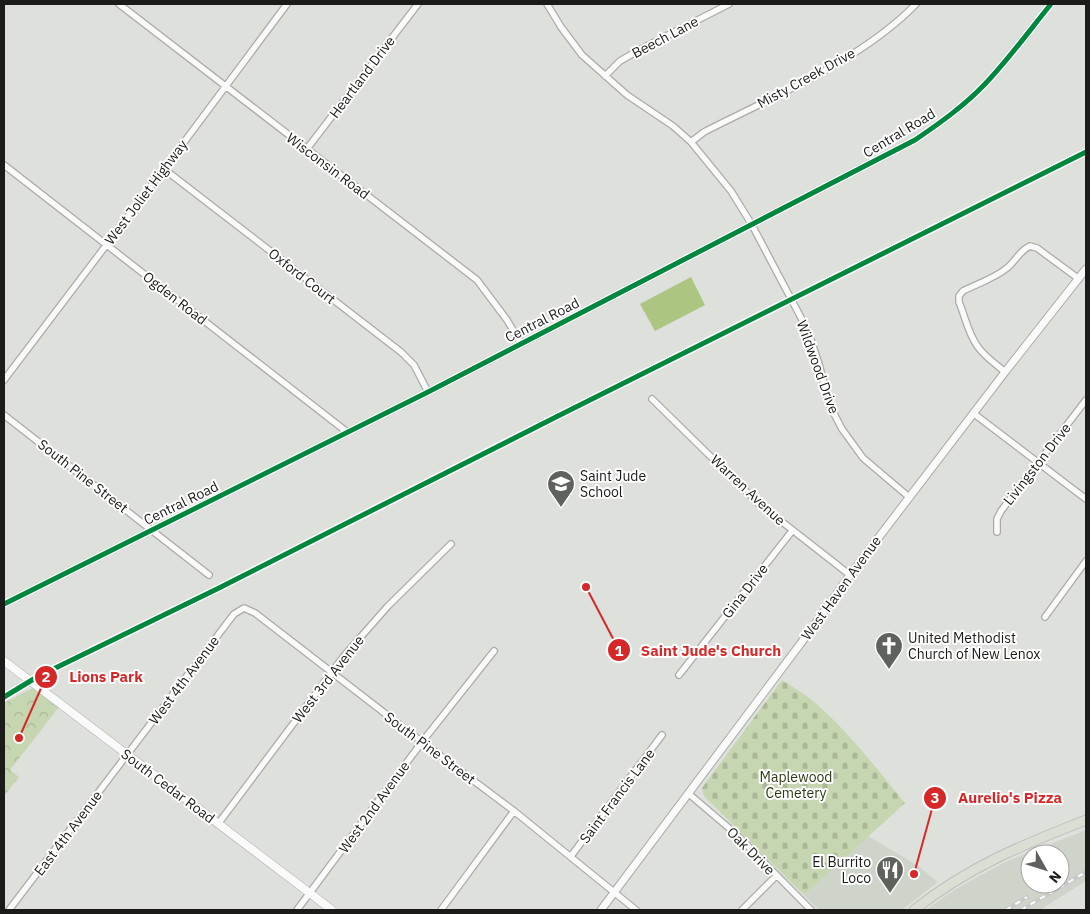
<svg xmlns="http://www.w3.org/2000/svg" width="1090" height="914" font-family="'IBM Plex Sans',sans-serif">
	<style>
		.built { fill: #cfd4cb; fill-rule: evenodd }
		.cemetery { fill: url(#cemetery-stones) }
		.park { fill: url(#park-crowns) }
		.water { fill: #acc581 }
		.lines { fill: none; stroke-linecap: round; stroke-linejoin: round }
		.minor-casing { stroke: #aaaba8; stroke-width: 8 }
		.tertiary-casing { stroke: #aaaba8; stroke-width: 9 }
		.secondary-casing { stroke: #aaaba8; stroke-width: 9 }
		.primary-casing { stroke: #bdbebc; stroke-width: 11 }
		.minor { stroke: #fafafa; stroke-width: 5.5 }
		.tertiary { stroke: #fafafa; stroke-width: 7 }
		.secondary { stroke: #fafafa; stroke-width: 8 }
		.primary { stroke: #dbdfd3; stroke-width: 9 }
		.rail-casing { stroke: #c8c8c8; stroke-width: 4 }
		.rail { stroke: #fff; stroke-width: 2; stroke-dasharray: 5.5; stroke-linecap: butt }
		.cycleway-casing { stroke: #fff; stroke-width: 8 }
		.cycleway { stroke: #00873e; stroke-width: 5 }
		.labels { text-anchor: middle; stroke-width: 4; stroke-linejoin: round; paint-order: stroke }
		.street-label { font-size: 14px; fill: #1b1c19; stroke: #fff }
		.poi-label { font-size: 14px; fill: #1b1c19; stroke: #fff; text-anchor: start }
		.park-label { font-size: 14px; fill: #2d3b14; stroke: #fff }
		.leader { fill: none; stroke: #d62828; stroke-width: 2 }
		.callout-dot { fill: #d62828; stroke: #fff; stroke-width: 2 }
		.mark-label { font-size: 15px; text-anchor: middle; font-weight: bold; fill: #fff }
		.callout-label { font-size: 15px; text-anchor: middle; font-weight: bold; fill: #d62828; stroke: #fff; stroke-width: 4; stroke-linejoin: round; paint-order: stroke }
	</style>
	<defs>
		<pattern id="cemetery-stones" width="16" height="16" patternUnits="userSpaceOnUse" patternTransform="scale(1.25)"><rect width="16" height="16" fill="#c6d6b1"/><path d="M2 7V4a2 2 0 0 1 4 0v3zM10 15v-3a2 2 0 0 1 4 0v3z" fill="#aab798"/></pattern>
		<pattern id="park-crowns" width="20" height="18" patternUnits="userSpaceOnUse" patternTransform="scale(1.25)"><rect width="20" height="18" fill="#c6d6b1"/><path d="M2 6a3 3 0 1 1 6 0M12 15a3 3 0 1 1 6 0" fill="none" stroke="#aab798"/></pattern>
	</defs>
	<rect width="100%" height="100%" fill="#dee0dc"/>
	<path class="built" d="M 1086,830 L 1086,881 L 1040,910 L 926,910 L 954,890 L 1005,862 ZM 1030,854 L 1060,854 L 1060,884 L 1030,884 Z
		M 868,836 L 917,865 L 938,882 L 902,910 L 819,910 L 804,895 Z"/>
	<path class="cemetery" d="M 782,680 C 792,687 804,693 814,702 C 848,731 876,768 905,803 L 804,895 L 704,796 L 702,788 Z"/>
	<path class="park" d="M 33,688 L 59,707 L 10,770 L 19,777 L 4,796 L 4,703 Z"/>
	<path class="water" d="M 691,277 L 705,305 L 655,331 L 640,304 Z"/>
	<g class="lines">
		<defs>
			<path id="minor" d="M 119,4 L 477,280 L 507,320 L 521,344
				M 547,4 L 561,27 L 582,55 L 627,95 L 673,126 L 691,142 L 731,191 L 752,225 L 808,331 L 819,364 L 829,404 L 842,429 L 863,458 L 909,497
				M 605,76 L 620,61 L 639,50 L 729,4
				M 691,142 L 704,132 C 772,97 862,60 916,4
				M 306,150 L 418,4
				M 4,165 L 347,432
				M 164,169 L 401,352 L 414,365 L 428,392
				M 1005,372 C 996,364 985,357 978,347 C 968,334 965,316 959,302 L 959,296 L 963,291 C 977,284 995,278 1007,268 C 1016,261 1019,251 1030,246 L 1037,248 L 1079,279
				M 4,380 L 164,169 L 287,4
				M 652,399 L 758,503 L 850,575
				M 973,413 L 1086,499
				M 4,415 L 209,575
				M 997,532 L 997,519 L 1001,511 L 1086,400
				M 4,604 L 428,392 L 915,140 C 940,123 964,106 985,84 C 1009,59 1029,31 1051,4
				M 1045,617 L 1086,561
				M 679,675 L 792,531
				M 689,794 L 736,834 L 811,910
				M 218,824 L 344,656 L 388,606 L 451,544
				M 571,856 L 662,735
				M 9,910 L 234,614 L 244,608 L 255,613 L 422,742 L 514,811 L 636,910
				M 297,910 L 422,742 L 494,651
				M 441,910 L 514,811
				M 742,910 L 776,876"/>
			<path id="tertiary" d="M 601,910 L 810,631 L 850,575 L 1005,372 L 1086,269"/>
			<path id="secondary" d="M 4,661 L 332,910"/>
			<path id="primary" d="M 914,910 C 968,867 1022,845 1086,820"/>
		</defs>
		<use href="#minor" class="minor-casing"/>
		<use href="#tertiary" class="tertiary-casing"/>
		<use href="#secondary" class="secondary-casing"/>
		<use href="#primary" class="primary-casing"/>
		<use href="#minor" class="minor"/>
		<use href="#tertiary" class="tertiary"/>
		<use href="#secondary" class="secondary"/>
		<use href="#primary" class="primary"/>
		<defs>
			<path id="rail" d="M 1006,910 L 1027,897
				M 1021,910 L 1086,872"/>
		</defs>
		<use href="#rail" class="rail-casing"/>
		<use href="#rail" class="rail"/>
		<defs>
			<path id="cycleway" d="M 4,604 L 428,392 L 915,140 C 940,123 964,106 985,84 C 1009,59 1029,31 1051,4
				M 4,697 L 37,677 L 219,588 L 556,417 L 1086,152"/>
		</defs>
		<use href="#cycleway" class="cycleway-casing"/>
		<use href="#cycleway" class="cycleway"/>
	</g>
	<defs>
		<symbol id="school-pin" viewBox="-11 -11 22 30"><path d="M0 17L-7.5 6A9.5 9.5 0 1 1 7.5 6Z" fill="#5f615d" stroke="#fff"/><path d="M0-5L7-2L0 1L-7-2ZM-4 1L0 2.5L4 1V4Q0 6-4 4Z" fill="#fff"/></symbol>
		<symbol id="church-pin" viewBox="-11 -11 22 30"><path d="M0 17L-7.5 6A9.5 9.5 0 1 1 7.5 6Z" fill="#5f615d" stroke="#fff"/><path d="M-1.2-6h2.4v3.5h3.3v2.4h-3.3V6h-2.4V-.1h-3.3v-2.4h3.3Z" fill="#fff"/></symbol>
		<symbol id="restaurant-pin" viewBox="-11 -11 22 30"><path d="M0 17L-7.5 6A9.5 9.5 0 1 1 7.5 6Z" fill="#5f615d" stroke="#fff"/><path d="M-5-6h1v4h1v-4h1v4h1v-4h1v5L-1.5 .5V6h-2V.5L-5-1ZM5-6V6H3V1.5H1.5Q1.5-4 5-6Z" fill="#fff"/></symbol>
	</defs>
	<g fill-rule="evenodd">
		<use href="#school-pin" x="545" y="468" width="32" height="43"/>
		<use href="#church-pin" x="873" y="630" width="32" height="43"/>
		<use href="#restaurant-pin" x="874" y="854" width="32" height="43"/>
	</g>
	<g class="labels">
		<g class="street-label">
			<text transform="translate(665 37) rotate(-28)" y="5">Beech Lane</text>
			<text transform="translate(362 77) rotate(-53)" y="5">Heartland Drive</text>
			<text transform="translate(806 78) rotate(-29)" y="5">Misty Creek Drive</text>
			<text transform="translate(899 133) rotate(-31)" y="5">Central Road</text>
			<text transform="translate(328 166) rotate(37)" y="5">Wisconsin Road</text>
			<text transform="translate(146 192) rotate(-53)" y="5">West Joliet Highway</text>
			<text transform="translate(302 276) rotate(38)" y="5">Oxford Court</text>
			<text transform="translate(175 298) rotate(38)" y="5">Ogden Road</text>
			<text transform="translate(542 320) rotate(-27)" y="5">Central Road</text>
			<text transform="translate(818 367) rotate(70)" y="5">Wildwood Drive</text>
			<text transform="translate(1037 464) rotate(-52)" y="5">Livingston Drive</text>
			<text transform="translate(83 476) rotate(38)" y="5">South Pine Street</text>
			<text transform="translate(748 490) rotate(43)" y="5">Warren Avenue</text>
			<text transform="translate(181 503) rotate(-26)" y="5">Central Road</text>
			<text transform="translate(841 588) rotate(-54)" y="5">West Haven Avenue</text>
			<text transform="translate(745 591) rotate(-52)" y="5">Gina Drive</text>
			<text transform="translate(328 679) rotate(-52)" y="5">West 3rd Avenue</text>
			<text transform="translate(184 680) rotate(-53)" y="5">West 4th Avenue</text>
			<text transform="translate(430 748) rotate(37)" y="5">South Pine Street</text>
			<text transform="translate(168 786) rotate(37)" y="5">South Cedar Road</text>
			<text transform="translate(617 796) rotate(-53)" y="5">Saint Francis Lane</text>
			<text transform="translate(374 807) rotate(-54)" y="5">West 2nd Avenue</text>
			<text transform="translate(68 833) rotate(-53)" y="5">East 4th Avenue</text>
			<text transform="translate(751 851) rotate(45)" y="5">Oak Drive</text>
		</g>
		<g class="poi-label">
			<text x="580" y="481">Saint Jude<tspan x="580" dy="16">School</tspan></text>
			<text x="908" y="643">United Methodist<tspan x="908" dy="16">Church of New Lenox</tspan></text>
			<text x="871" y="867" text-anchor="end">El Burrito<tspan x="871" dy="16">Loco</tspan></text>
		</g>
		<g class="park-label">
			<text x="796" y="782">Maplewood<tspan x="796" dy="16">Cemetery</tspan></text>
		</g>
	</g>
	<path class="leader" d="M586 587L619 650M19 738L46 677M914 874L935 798"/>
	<g class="callout-dot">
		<circle cx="586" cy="587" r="5"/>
		<circle cx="19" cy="738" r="5"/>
		<circle cx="914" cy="874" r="5"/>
		<circle cx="619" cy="650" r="12"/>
		<circle cx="46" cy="677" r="12"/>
		<circle cx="935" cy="798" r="12"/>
	</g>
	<g class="mark-label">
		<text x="619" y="656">1</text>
		<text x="46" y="682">2</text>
		<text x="935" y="803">3</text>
	</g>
	<g class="callout-label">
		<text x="711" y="656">Saint Jude's Church</text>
		<text x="106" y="682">Lions Park</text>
		<text x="1010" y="803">Aurelio's Pizza</text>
	</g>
	<rect width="1090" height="914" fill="none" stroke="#1b1c19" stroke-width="10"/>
	<g transform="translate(1045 869) rotate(129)"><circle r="24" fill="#ffffff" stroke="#a4a4a3"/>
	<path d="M0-4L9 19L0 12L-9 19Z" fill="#5f615d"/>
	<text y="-8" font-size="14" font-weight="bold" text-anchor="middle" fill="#1b1c19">N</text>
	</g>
</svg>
